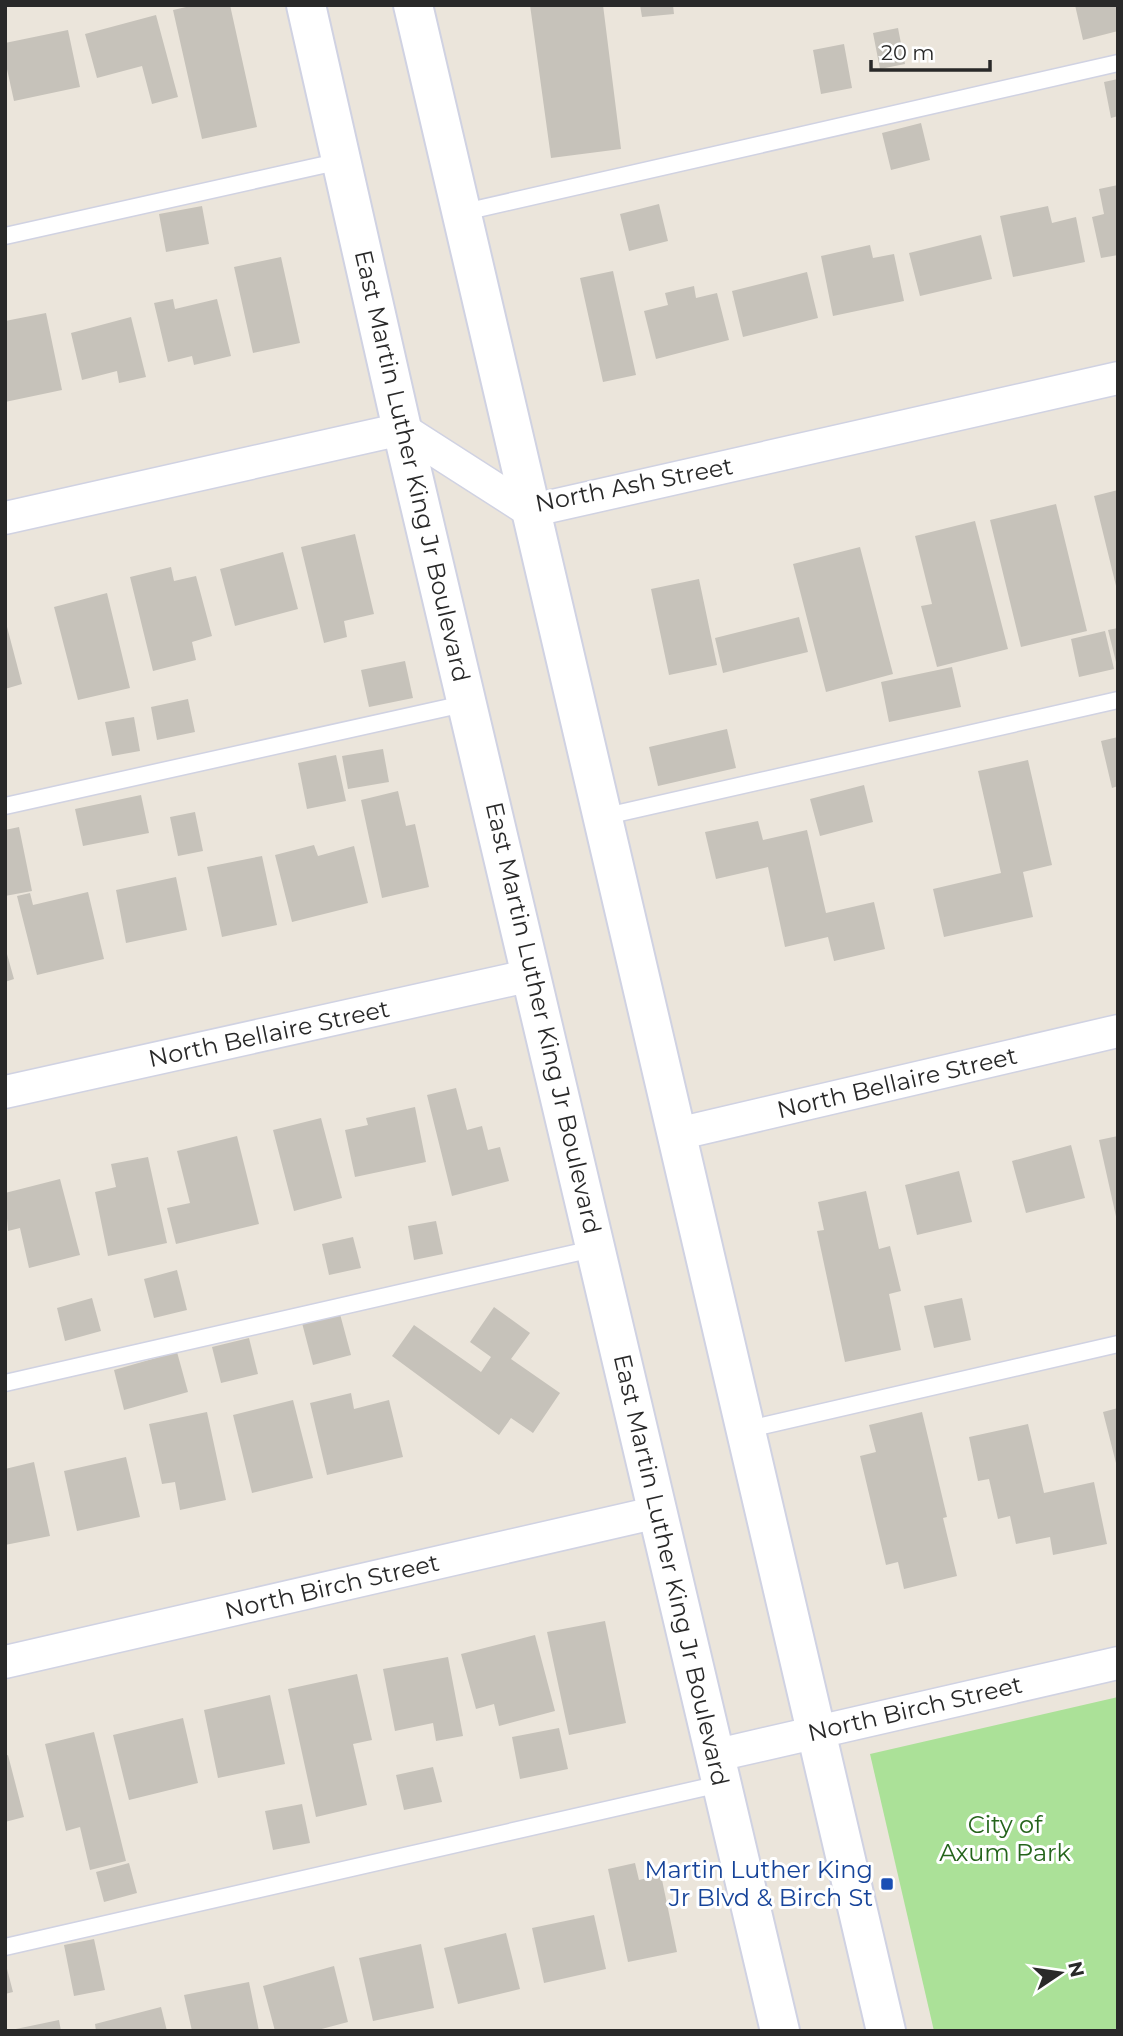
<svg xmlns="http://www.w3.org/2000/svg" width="1123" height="2036" font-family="Montserrat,sans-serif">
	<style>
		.green { fill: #abe198 }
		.building { fill: #c6c2ba }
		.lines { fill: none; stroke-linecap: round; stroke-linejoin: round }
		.service-casing { stroke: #d0d2e2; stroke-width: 19 }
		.minor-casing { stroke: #d0d2e2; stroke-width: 35 }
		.secondary-casing { stroke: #d0d2e2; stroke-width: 42 }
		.service { stroke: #fff; stroke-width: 16 }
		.minor { stroke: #fff; stroke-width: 32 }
		.secondary { stroke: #fff; stroke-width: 38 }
		.transit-dot { fill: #1a4fb4; stroke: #fff; stroke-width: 2.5 }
		.labels { text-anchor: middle; stroke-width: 6; stroke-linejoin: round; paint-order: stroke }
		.street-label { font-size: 24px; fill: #292929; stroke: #fff }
		.park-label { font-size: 24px; fill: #24641b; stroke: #fff }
		.transit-label { font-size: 24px; fill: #164399; stroke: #fff; text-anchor: end }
	</style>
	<rect width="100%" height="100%" fill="#ebe5db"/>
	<path class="green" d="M 1118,1697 L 1118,2031 L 934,2031 L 870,1754 Z"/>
	<path class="building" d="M 195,5 L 230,5 L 257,127 L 202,139 L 173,10 Z
		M 530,5 L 603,5 L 621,149 L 551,158 Z
		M 640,5 L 673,5 L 674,14 L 642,17 Z
		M 1075,5 L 1118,5 L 1118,31 L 1083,40 Z
		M 156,15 L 178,97 L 152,104 L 142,66 L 97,78 L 85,34 Z
		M 898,28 L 905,64 L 880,69 L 873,33 Z
		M 68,30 L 80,87 L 14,101 L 5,60 L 5,43 Z
		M 844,44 L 852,88 L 821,94 L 813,50 Z
		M 1118,79 L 1118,116 L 1111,118 L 1104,82 Z
		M 921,123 L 930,160 L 891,170 L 882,133 Z
		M 1118,185 L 1118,255 L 1101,258 L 1092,217 L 1104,214 L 1099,189 Z
		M 659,204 L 668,241 L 629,251 L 620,214 Z
		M 202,206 L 209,244 L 166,252 L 159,214 Z
		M 1048,206 L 1052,223 L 1076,217 L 1085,262 L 1013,277 L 1000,216 Z
		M 981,235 L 992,279 L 920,296 L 909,253 Z
		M 870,245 L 873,258 L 894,254 L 904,301 L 833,316 L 821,256 Z
		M 281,257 L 300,343 L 253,353 L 234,267 Z
		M 613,271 L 636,375 L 603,382 L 580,278 Z
		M 807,272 L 818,318 L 743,337 L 732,291 Z
		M 694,286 L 696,298 L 717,293 L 729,340 L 656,359 L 644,311 L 668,305 L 665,293 Z
		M 173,299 L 175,309 L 217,299 L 231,356 L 194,365 L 192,356 L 168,362 L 154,303 Z
		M 46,313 L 62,390 L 5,402 L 5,321 Z
		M 131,317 L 146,377 L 119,383 L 117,371 L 82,380 L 71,333 Z
		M 1118,490 L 1118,590 L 1117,590 L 1094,496 Z
		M 1056,504 L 1087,631 L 1021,647 L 990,520 Z
		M 975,521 L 1008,649 L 937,667 L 921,606 L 932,604 L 915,536 Z
		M 355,534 L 374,614 L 344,621 L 347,637 L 324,643 L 301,547 Z
		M 860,547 L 893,674 L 826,692 L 793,564 Z
		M 283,552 L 298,609 L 235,626 L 220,569 Z
		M 171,567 L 174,581 L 196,576 L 212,636 L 192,642 L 196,660 L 153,671 L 130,577 Z
		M 699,579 L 717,665 L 669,675 L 651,589 Z
		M 107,593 L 130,688 L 78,700 L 54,607 Z
		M 799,617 L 808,652 L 723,673 L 715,638 Z
		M 6,623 L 22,684 L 5,689 L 5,624 Z
		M 1118,628 L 1118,666 L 1117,666 L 1108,630 Z
		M 1105,631 L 1114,669 L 1079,677 L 1071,639 Z
		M 405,661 L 413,698 L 369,707 L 361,670 Z
		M 952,667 L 961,707 L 889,722 L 881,682 Z
		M 188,699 L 195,732 L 157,740 L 151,707 Z
		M 134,717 L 140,751 L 112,756 L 105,722 Z
		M 727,729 L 736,768 L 658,786 L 649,747 Z
		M 1118,737 L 1118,786 L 1112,788 L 1101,741 Z
		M 383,749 L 389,782 L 348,789 L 342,756 Z
		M 336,755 L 346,801 L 307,809 L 298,763 Z
		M 1028,760 L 1052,865 L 1023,872 L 1033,917 L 944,937 L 933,889 L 1001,873 L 978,771 Z
		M 864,785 L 873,822 L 820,836 L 810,799 Z
		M 398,791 L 406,826 L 415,824 L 429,887 L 382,898 L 361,800 Z
		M 141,795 L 149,833 L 83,846 L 75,809 Z
		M 195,812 L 203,851 L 178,856 L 170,817 Z
		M 758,821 L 763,840 L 807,830 L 826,913 L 874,902 L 885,949 L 834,961 L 828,937 L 785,947 L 768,867 L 716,879 L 705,832 Z
		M 19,827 L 32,891 L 5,896 L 5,830 Z
		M 314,845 L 318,856 L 354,846 L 368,903 L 292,922 L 275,855 Z
		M 262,856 L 277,925 L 222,937 L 207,867 Z
		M 176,877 L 187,930 L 126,943 L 116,890 Z
		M 88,892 L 104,959 L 37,975 L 17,896 L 30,893 L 33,905 Z
		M 5,947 L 14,979 L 5,982 Z
		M 456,1088 L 467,1130 L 482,1126 L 488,1150 L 500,1147 L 509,1181 L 452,1196 L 427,1095 Z
		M 415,1107 L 426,1162 L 355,1177 L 345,1130 L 368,1125 L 366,1118 Z
		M 321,1118 L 342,1198 L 294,1211 L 273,1130 Z
		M 237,1136 L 259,1224 L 176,1244 L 167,1208 L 190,1203 L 177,1151 Z
		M 1118,1136 L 1118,1221 L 1117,1221 L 1099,1140 Z
		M 1071,1145 L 1085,1198 L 1026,1213 L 1012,1161 Z
		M 148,1157 L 167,1243 L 108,1256 L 95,1192 L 116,1187 L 111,1164 Z
		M 959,1171 L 972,1222 L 917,1235 L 905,1185 Z
		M 60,1179 L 80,1255 L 29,1268 L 20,1228 L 8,1231 L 5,1193 Z
		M 866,1191 L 879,1249 L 890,1246 L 901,1291 L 889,1294 L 901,1350 L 845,1362 L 817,1231 L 824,1230 L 818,1202 Z
		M 436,1221 L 443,1254 L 414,1260 L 408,1226 Z
		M 353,1237 L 361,1268 L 329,1275 L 322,1244 Z
		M 177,1270 L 187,1310 L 154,1318 L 144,1279 Z
		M 92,1298 L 101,1331 L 65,1341 L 57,1308 Z
		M 962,1298 L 971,1340 L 934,1348 L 924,1306 Z
		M 494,1307 L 530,1333 L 511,1359 L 560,1393 L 533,1433 L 511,1418 L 499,1435 L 392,1356 L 414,1325 L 481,1372 L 491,1357 L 470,1342 Z
		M 340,1314 L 351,1355 L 313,1365 L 302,1323 Z
		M 249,1338 L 258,1374 L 221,1383 L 212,1347 Z
		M 177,1352 L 188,1392 L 124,1410 L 114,1370 Z
		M 351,1393 L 354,1409 L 389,1400 L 403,1457 L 327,1475 L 310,1403 Z
		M 293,1400 L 313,1478 L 252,1493 L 233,1415 Z
		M 1118,1408 L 1118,1467 L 1117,1467 L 1103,1412 Z
		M 207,1412 L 226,1500 L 180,1510 L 175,1482 L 162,1484 L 149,1424 Z
		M 922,1412 L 947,1517 L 943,1518 L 957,1576 L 904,1589 L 898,1562 L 886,1565 L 860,1456 L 876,1452 L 869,1425 Z
		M 1028,1424 L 1044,1493 L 1094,1482 L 1107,1544 L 1053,1555 L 1050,1537 L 1016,1544 L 1010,1516 L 998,1519 L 989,1479 L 978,1481 L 969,1437 Z
		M 126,1457 L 140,1517 L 77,1531 L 64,1471 Z
		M 34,1462 L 50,1536 L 5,1545 L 5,1469 Z
		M 605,1621 L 626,1723 L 569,1735 L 547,1632 Z
		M 535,1635 L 555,1711 L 499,1726 L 494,1704 L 476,1709 L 461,1654 Z
		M 448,1657 L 463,1736 L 436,1741 L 433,1723 L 395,1731 L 383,1669 Z
		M 357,1674 L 372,1740 L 353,1744 L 367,1805 L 316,1817 L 288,1689 Z
		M 270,1695 L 285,1764 L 218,1778 L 204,1710 Z
		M 183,1718 L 198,1783 L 129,1800 L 113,1735 Z
		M 559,1728 L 568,1769 L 520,1779 L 512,1737 Z
		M 94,1732 L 126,1861 L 90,1870 L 80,1827 L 66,1831 L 45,1744 Z
		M 8,1755 L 24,1817 L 5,1822 L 5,1756 Z
		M 433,1767 L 442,1802 L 404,1810 L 396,1775 Z
		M 302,1804 L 310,1843 L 273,1850 L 265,1811 Z
		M 129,1863 L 137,1893 L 104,1902 L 96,1872 Z
		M 635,1863 L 639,1880 L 661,1875 L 677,1952 L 628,1962 L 608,1869 Z
		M 594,1915 L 606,1969 L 544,1983 L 532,1928 Z
		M 506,1933 L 520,1989 L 458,2004 L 444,1948 Z
		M 94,1939 L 105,1990 L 74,1996 L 64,1945 Z
		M 421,1944 L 434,2008 L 373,2021 L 359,1958 Z
		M 5,1961 L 13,1992 L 5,1994 Z
		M 334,1966 L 348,2022 L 314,2031 L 275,2031 L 263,1986 Z
		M 249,1982 L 259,2031 L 192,2031 L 184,1995 Z
		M 161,2007 L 167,2031 L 96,2031 L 95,2024 Z
		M 59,2020 L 61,2031 L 12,2031 L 11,2030 Z"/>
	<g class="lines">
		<defs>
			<path id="service" d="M 460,213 L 1118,63
				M 5,236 L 341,161
				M 5,806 L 468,703
				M 602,817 L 1118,700
				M 5,1383 L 597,1248
				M 745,1430 L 1118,1344
				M 5,1947 L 720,1784"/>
			<path id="minor" d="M 5,518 L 402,429 L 530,511 L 1118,378
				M 5,1092 L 532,975
				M 677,1134 L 1118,1031
				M 5,1662 L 658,1512
				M 713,1756 L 1118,1663"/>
			<path id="secondary" d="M 306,5 L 402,429 L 780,2031
				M 413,5 L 886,2031"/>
		</defs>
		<use href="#service" class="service-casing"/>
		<use href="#minor" class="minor-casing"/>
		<use href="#secondary" class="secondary-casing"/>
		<use href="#service" class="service"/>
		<use href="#minor" class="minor"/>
		<use href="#secondary" class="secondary"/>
	</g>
	<rect class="transit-dot" x="880" y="1877" width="14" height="14" rx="3.5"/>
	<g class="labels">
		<g class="street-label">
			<text transform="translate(412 466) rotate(77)" y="8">East Martin Luther King Jr Boulevard</text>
			<text transform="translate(634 485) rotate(-11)" y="8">North Ash Street</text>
			<text transform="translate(543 1018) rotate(77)" y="8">East Martin Luther King Jr Boulevard</text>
			<text transform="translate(269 1034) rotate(-12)" y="8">North Bellaire Street</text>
			<text transform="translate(897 1083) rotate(-13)" y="8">North Bellaire Street</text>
			<text transform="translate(671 1570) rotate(77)" y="8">East Martin Luther King Jr Boulevard</text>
			<text transform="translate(332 1587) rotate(-13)" y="8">North Birch Street</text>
			<text transform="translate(915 1709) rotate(-13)" y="8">North Birch Street</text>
		</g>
		<g class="park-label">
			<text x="1005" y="1833">City of<tspan x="1005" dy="28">Axum Park</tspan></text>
		</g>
		<g class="transit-label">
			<text x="873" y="1878">Martin Luther King<tspan x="873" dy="28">Jr Blvd &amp; Birch St</tspan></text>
		</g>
	</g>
	<rect width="1123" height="2036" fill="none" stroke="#292929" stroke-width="14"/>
	<g transform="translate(1060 1973) rotate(77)" stroke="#ffffff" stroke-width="5" paint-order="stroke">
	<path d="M0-5L12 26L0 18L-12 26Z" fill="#292929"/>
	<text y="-10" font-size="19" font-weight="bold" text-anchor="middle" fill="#292929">N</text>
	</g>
	<path d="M871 60v10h119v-10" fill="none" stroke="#292929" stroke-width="3.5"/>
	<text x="881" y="60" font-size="21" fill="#292929" stroke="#ffffff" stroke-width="5" paint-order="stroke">20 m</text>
</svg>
